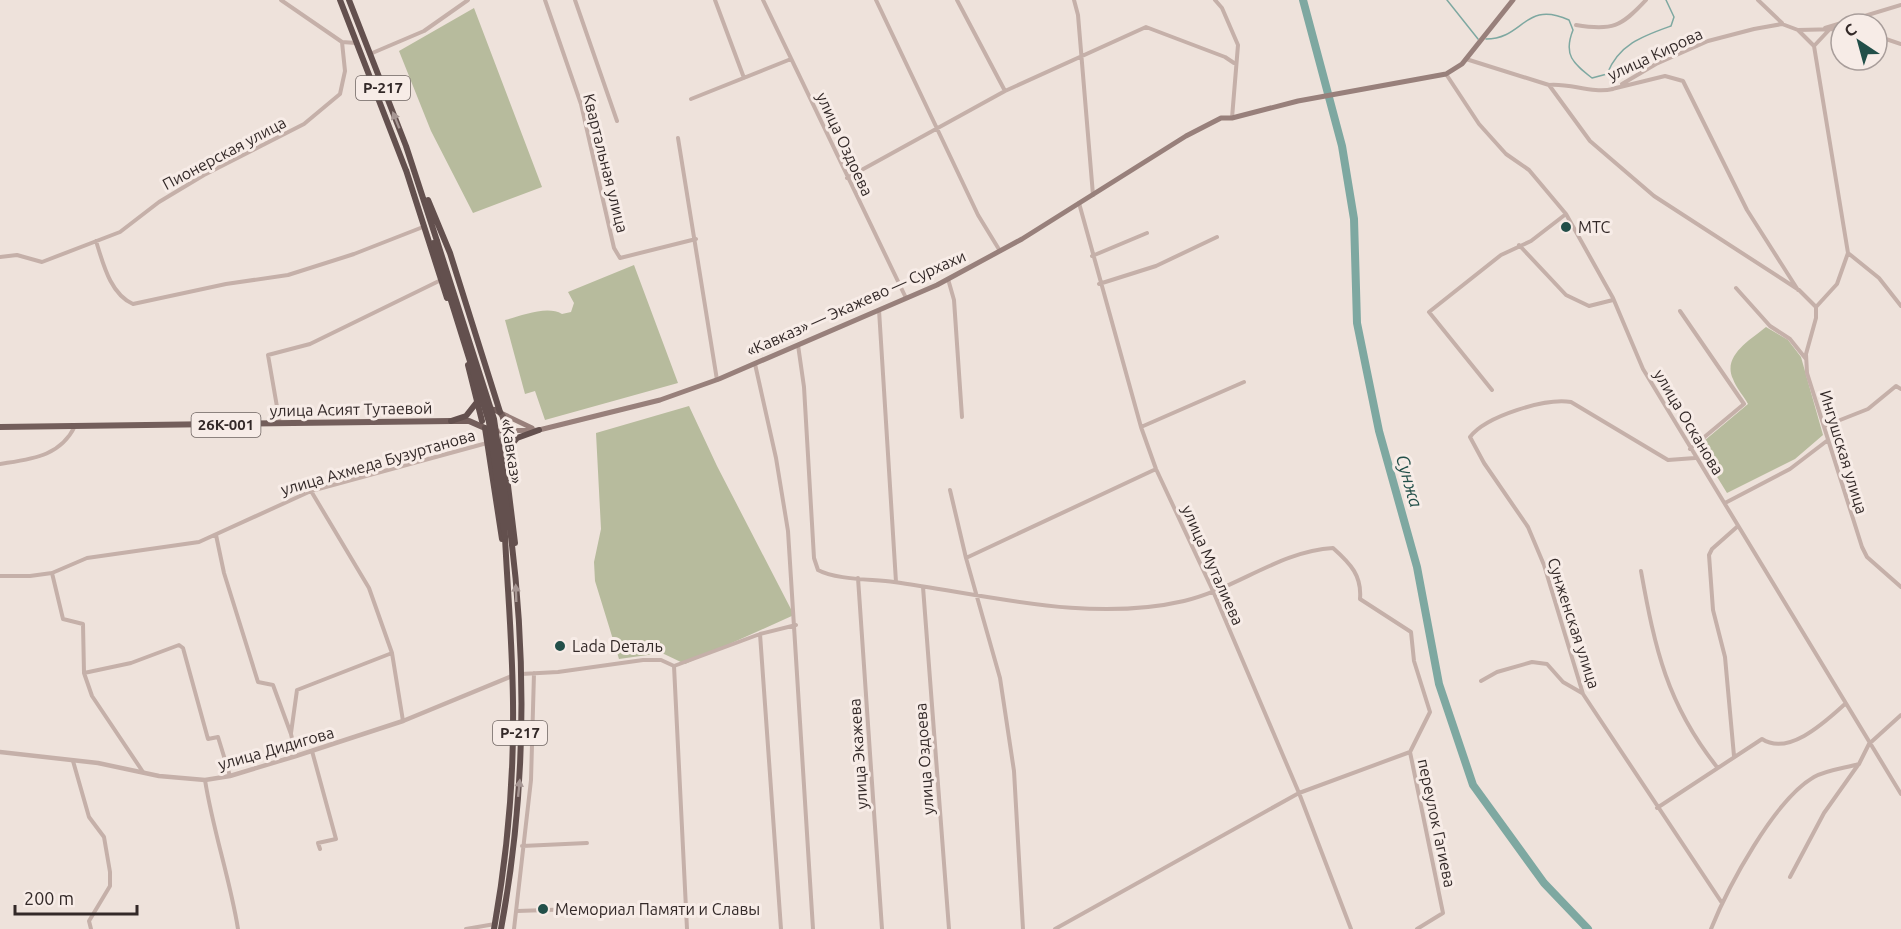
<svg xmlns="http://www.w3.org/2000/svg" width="1901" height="929" font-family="Ubuntu,sans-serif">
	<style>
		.green { fill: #b7bb9d }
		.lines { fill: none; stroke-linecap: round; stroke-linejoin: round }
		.stream { stroke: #7ea8a1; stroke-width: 1.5 }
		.river { stroke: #7ea8a1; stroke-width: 8 }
		.minor { stroke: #c5b0a9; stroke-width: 4 }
		.tertiary { stroke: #c5b0a9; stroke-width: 4.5 }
		.secondary { stroke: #98807b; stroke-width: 5 }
		.primary { stroke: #735e5b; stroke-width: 6 }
		.trunk { stroke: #63504e; stroke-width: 6 }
		.trunk-bridge { stroke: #63504e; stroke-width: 6 }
		.oneway { fill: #a69693 }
		.poi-dot { fill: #224f49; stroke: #f7ece7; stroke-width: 2 }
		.labels { text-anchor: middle; stroke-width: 6; stroke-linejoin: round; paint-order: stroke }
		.shield { fill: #f7ece7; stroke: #6e6461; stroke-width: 1.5 }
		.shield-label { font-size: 15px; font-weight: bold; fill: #332928 }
		.street-label { font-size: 16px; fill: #332928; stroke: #f7ece7 }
		.poi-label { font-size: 16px; fill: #332928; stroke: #f7ece7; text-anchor: start }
		.water-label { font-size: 18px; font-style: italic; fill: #224f49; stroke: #f7ece7 }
	</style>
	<rect width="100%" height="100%" fill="#eee2db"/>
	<path class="green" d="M 474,8 L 542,187 L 473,213 L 431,131 L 399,51 Z
		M 634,265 L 678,383 L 545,420 L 535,391 L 525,394 L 505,320 C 521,316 547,305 562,314 L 571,312 L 574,303 L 568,292 Z
		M 1766,327 L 1788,340 L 1801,357 L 1823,435 L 1795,459 L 1727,493 L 1698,446 L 1748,404 C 1744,396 1736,388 1733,379 C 1722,356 1750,340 1766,327 Z
		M 689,406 L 717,466 L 794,615 L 685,664 L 662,653 L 619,659 L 595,581 L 594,562 L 601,529 L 596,433 Z"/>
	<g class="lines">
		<path class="stream" d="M 1447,0 L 1478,39
			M 1486,39 C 1524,39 1524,0 1569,20 L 1573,30 C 1563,55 1573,63 1592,78 L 1607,74 C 1619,44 1643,36 1671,26 L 1674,17 L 1666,0"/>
		<path class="river" d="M 1303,0 L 1342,146 L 1354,219 L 1357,323 L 1379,431 L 1417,567 L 1439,684 L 1473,785 L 1544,883 L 1588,929"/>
		<path class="minor" d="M 281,0 L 342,42 L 356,43
			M 545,0 L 581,104 L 614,248 L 620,258 L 696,239
			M 575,0 L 617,121
			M 715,0 L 744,78
			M 763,0 L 906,298
			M 876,0 L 978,215 L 1000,251
			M 957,0 L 1005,91
			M 1074,0 L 1078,15 L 1093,195
			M 1215,0 L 1222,8 L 1238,45 L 1232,118
			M 1758,0 L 1782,23
			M 1576,25 C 1612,31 1621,27 1646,0
			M 1825,28 L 1901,5
			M 1798,30 L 1814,46 L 1848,253 L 1879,278 L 1901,306
			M 1877,36 L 1901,44
			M 1814,46 L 1829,30
			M 370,54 L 424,31 L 468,0
			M 1466,59 L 1549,85 L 1590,141 L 1654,196 L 1799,290 L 1816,307
			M 1446,74 L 1479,124 L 1506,154 L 1529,170 L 1566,214 L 1613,298 L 1643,369 L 1901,794
			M 1622,84 L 1656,64 L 1708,41 L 1754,29 L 1782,24 L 1798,30 L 1841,29
			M 1549,85 C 1571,83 1592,94 1613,89
			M 1612,89 L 1665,76 L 1683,81 L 1747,210 L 1798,290
			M 691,99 L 791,59
			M 678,138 L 717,380
			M 847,178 L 1005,91 L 1146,27 L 1225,57 L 1234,63
			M 1079,203 L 1141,427 L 1156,469 L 1213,591 L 1299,793 L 1351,929
			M 96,241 C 103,263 110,294 133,304 L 226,284 L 288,275 L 354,254 L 423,227
			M 1519,245 L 1566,295 L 1589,306 L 1613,300
			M 1092,256 L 1147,233
			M 0,257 L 17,255 L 42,262 L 120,232 L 159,202 L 204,175 L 304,124 L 340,94 L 345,71 L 342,42
			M 948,279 L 954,300 L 962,417
			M 1099,284 L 1156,266 L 1217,237
			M 1736,288 L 1770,326 L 1790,339 L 1806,359
			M 1816,307 L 1816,318 L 1806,354 L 1807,373 L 1862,547 L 1867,557 L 1901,587
			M 1816,307 L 1837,284 L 1848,253
			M 879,310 L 896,582
			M 1680,311 L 1744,404 L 1690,449
			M 798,345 L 804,387 L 814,558 L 818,570 C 836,580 873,579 894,582 C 988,595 1089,623 1184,601 C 1236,589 1280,551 1333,548 C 1351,564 1362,576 1360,599 L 1411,632 L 1414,661 L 1430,712 L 1410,752
			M 755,364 L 776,458 L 788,531 L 813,929
			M 1492,390 L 1429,312 L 1501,255 L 1531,241 L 1566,214
			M 280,424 L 268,355 L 310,344 L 441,280
			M 1825,426 L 1868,409 L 1896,386 L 1901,389
			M 1141,427 L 1244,382
			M 1695,458 L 1668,460 L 1571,402 C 1545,398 1486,416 1470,437 L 1484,463 L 1528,527 L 1544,565 L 1583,694 L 1722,903
			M 0,464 C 31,459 60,457 75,426
			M 950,490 L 966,558
			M 311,491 L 369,588 L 392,653 L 403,721
			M 1725,503 L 1790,469 L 1828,440
			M 216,535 L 224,573 L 258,682 L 273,685 L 291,734 L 296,756
			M 1641,571 C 1655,649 1667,704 1717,767
			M 52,573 L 63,619 L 83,624 L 84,673 L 92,696 L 143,772
			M 0,576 L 30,576 L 52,573 L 87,558 L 199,542 L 311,491 L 487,443
			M 858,578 L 882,929
			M 923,587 L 949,929
			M 760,634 L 781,929
			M 674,666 L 687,929
			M 84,673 L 131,663 L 179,645 L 183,648 L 208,739 L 218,737 L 230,776
			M 521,674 L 558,672 L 643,660 L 661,660 L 674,666 L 760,634 L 796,625
			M 1481,681 L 1497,672 L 1532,662 L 1547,664 L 1563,682 L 1582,693
			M 291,733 L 297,690 L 392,653
			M 312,751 L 336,839 L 318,843 L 320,849
			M 1734,756 L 1725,657 L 1713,610 L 1709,555 L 1712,549 L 1738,526
			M 73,761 L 89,817 L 104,837 L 110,872 L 110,886 L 89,921 L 91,929
			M 205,780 C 213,831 230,879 238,929
			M 1657,808 L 1762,739 C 1789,757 1827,720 1845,704
			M 522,846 L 587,843
			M 1790,877 L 1824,813 L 1858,765
			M 517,911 L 607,908
			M 466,929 L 495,924
			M 514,929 L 531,780 L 534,673
			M 1023,929 L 1014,771 L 1000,678 L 966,558 L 1156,469
			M 1055,929 L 1299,793 L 1410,752 L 1443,913 L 1417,929
			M 1711,929 C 1728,887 1774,800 1814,777 C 1826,770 1845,768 1859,764 L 1869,744 L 1901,715"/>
		<path class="tertiary" d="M 0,752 L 98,763 L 159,776 L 205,780 L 230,776 L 296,756 L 403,721 L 512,676"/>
		<path class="secondary" d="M 503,414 L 532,428
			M 499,431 L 539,430 L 660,400 L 719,379 L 937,285 L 1022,239 L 1186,136 L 1221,118 L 1232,118 L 1298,101 L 1446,74 L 1462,64 L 1513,0"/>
		<path class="primary" d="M 487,411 C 497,407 506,414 503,425
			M 0,427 L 451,421 L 469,421 L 485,428"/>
		<path class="trunk" d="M 340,0 L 407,173
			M 349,0 L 406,146 L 437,241
			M 406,170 L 447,298
			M 428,200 L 450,253 L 500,412
			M 468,365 L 482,421
			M 451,421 L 466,416 L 477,402
			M 504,422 L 503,445 L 515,543
			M 485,428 L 502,539
			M 504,453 L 517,438 L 539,430
			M 494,929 C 506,861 513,793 513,724 C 514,662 508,599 505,537
			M 501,929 C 525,800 527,666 511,536"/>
		<path class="trunk-bridge" d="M 437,241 L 494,419 L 511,536
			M 433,243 L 489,422 L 505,537"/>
	</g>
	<defs><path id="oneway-solid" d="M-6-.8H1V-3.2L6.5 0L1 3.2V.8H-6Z" transform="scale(1.5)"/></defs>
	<g class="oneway">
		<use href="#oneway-solid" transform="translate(396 120) rotate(-112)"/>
		<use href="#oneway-solid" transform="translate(516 593) rotate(-92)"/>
		<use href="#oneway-solid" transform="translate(519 788) rotate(-84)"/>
	</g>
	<g class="poi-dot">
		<circle cx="1566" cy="227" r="6"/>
		<circle cx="560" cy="646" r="6"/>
		<circle cx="543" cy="909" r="6"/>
	</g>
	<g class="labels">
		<g class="shield">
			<rect x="356" y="76" width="54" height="24" rx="4.5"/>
			<rect x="191.5" y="413" width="69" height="24" rx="4.5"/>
			<rect x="493" y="721" width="54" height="24" rx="4.5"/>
		</g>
		<g class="shield-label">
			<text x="383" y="93">Р-217</text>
			<text x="226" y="430">26К-001</text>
			<text x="520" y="738">Р-217</text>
		</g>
		<g class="street-label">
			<text transform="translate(1655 54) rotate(-25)" y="6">улица Кирова</text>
			<text transform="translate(845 144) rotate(65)" y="6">улица Оздоева</text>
			<text transform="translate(224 153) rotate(-28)" y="6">Пионерская улица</text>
			<text transform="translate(606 163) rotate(76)" y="6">Квартальная улица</text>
			<text transform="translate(856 303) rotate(-24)" y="6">«Кавказ» — Экажево — Сурхахи</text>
			<text transform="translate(351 409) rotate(-1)" y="6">улица Асият Тутаевой</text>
			<text transform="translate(1689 422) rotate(59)" y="6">улица Осканова</text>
			<text transform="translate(512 451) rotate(81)" y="6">«Кавказ»</text>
			<text transform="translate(1844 452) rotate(73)" y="6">Ингушская улица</text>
			<text transform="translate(378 462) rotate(-16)" y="6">улица Ахмеда Бузуртанова</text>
			<text transform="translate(1213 565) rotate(66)" y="6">улица Муталиева</text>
			<text transform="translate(1574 623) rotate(72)" y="6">Сунженская улица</text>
			<text transform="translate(276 748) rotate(-16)" y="6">улица Дидигова</text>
			<text transform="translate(858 754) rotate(-94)" y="6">улица Экажева</text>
			<text transform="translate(924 759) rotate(-94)" y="6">улица Оздоева</text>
			<text transform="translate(1437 823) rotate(78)" y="6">переулок Гагиева</text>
		</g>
		<g class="poi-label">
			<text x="1578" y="233">МТС</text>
			<text x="572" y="652">Lada Dеталь</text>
			<text x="555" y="915">Мемориал Памяти и Славы</text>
		</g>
		<g class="water-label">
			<text transform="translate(1409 481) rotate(74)" y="6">Сунжа</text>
		</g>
	</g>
	<g transform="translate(1859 42) rotate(324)"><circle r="28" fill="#f7ece7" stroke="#a99e9b" stroke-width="1.5"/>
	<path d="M0-4.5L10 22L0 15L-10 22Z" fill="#224f49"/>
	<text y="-9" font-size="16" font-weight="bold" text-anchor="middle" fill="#332928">С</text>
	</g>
	<path d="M15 905v9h122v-9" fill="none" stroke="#332928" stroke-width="3"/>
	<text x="24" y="905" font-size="18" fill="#332928" stroke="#f7ece7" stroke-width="4.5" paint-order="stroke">200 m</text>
</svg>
